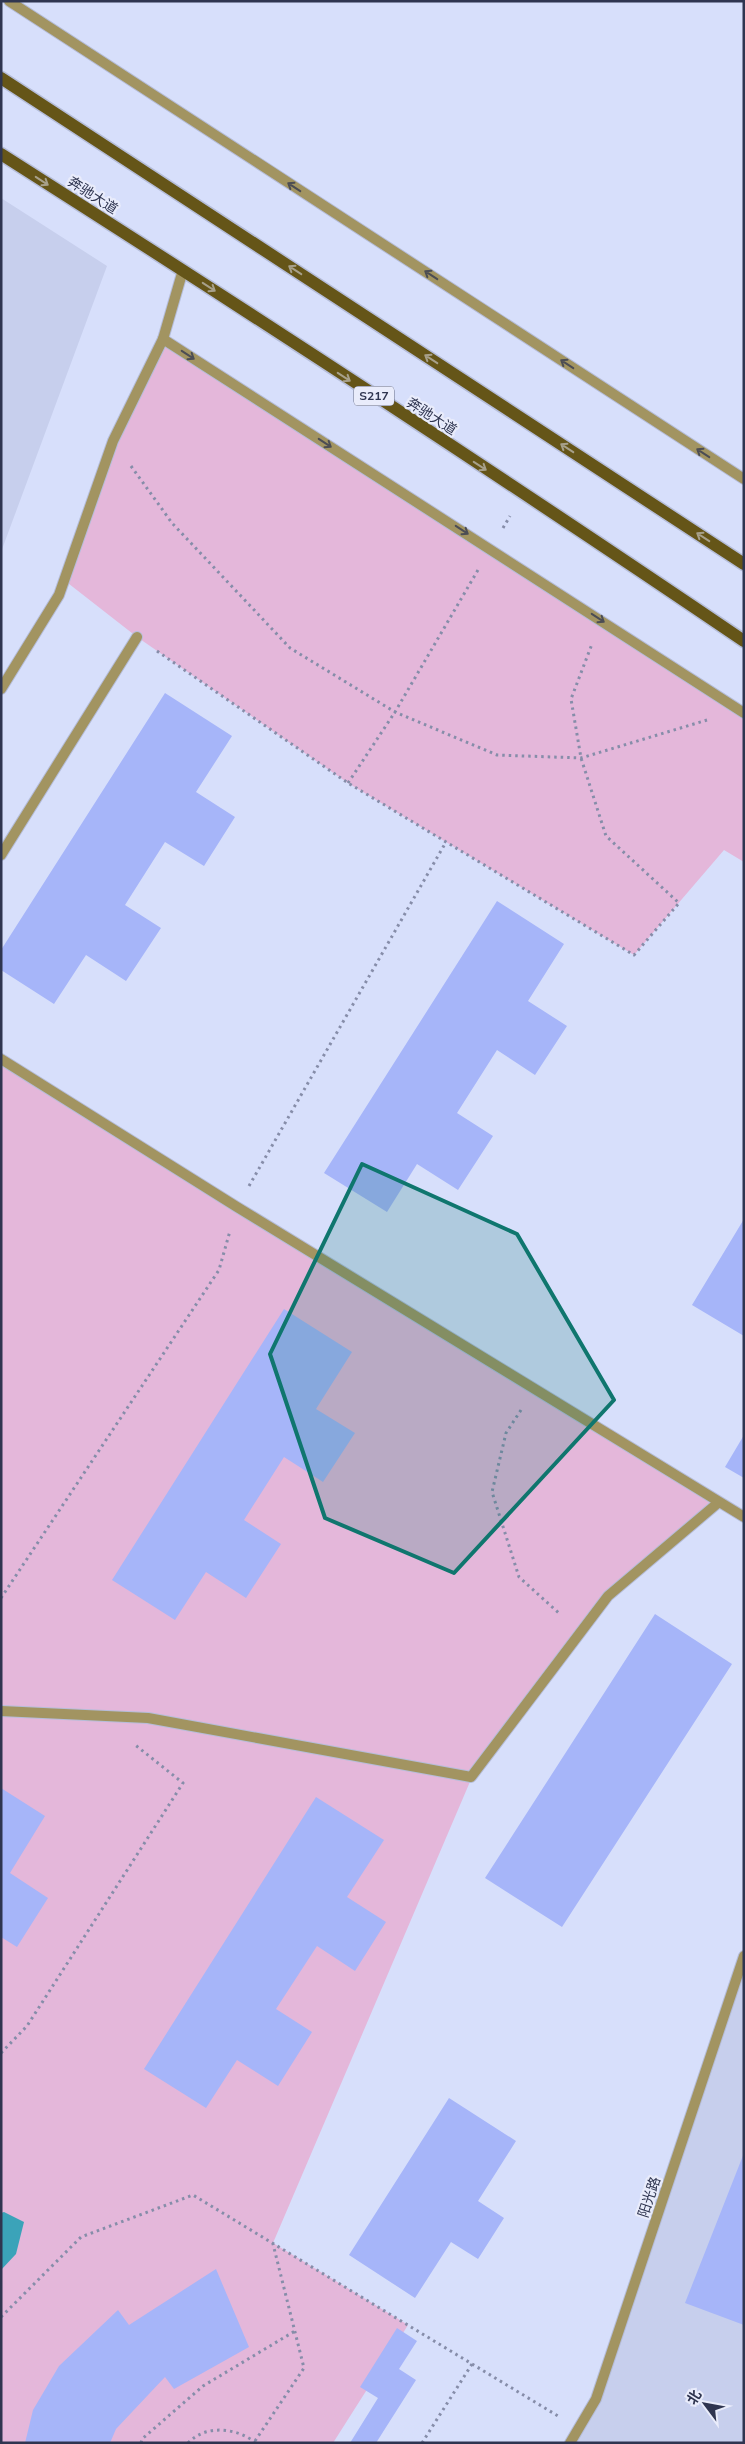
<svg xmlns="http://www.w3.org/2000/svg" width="745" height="2444" font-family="Mulish,'Noto Sans SC',sans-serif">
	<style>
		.built { fill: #c7cfed }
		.green { fill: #e4b7da }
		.water { fill: #3ba3b9 }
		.building { fill: #a6b5f9 }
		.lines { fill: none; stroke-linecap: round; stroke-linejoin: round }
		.service-casing { stroke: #b5bdd9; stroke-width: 12 }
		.minor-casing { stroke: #b5bdd9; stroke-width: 12 }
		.tertiary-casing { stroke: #b5bdd9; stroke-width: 12 }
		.primary-casing { stroke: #b5bdd9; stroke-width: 15 }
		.path { stroke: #868da9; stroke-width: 3; stroke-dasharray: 2.5 4; stroke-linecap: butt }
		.service { stroke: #a29461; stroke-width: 10 }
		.minor { stroke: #a29461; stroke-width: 10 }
		.tertiary { stroke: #a29461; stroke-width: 10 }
		.primary { stroke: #655518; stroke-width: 12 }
		.oneway { stroke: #a7a08a }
		.oneway2 { stroke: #4c4d54 }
		.marked { fill: #0f766e; fill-opacity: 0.2; stroke: #0f766e; stroke-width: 4; stroke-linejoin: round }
		.labels { text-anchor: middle; stroke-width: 4.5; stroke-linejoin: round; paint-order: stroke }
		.shield { fill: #e9ecfb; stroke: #676c83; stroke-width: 1 }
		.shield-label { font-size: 12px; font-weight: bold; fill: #2f3550 }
		.street-label { font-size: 14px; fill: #2f3550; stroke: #e9ecfb }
	</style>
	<rect width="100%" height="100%" fill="#d7dffb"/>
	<path class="built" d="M 1,198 L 107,266 L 1,552 Z
		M 744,1956 L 744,2443 L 570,2443 L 596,2399 Z"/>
	<path class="green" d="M 163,339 L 744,713 L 744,862 L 724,850 L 634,955 L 348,783 L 137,637 L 64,580 L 113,441 Z
		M 1,1059 L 719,1502 L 608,1596 L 472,1777 L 273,2243 L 408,2325 L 333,2443 L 1,2443 Z"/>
	<path class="water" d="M 4,2212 L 24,2222 L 16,2254 L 1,2270 L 1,2213 Z"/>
	<path class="building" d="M 165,693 L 232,736 L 196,792 L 235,817 L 204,866 L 165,842 L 125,905 L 161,928 L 126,981 L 86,955 L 54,1004 L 1,970 L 1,950 Z
		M 497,901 L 564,944 L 528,1001 L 567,1026 L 535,1075 L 497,1050 L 457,1113 L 493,1136 L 458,1190 L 417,1164 L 387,1212 L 324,1173 Z
		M 744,1219 L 744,1336 L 692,1305 Z
		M 284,1309 L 352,1352 L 316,1409 L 355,1433 L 323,1482 L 284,1457 L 244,1520 L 281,1544 L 246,1598 L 206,1572 L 175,1620 L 112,1580 Z
		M 744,1435 L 744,1478 L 725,1467 Z
		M 655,1614 L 732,1664 L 562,1927 L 485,1878 Z
		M 1,1788 L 45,1816 L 10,1873 L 48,1898 L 17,1947 L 1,1937 Z
		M 316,1797 L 384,1840 L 347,1897 L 386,1922 L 355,1971 L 317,1946 L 276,2009 L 312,2032 L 278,2086 L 237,2060 L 206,2108 L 144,2069 Z
		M 449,2098 L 516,2141 L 478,2201 L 504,2218 L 478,2259 L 451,2242 L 415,2298 L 349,2255 Z
		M 744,2153 L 744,2325 L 685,2303 Z
		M 216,2269 L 249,2347 L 174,2389 L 165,2377 L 116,2429 L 110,2443 L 25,2443 L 33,2410 L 59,2366 L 118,2310 L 129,2325 Z
		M 397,2328 L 417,2341 L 399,2369 L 416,2380 L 376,2443 L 350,2443 L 378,2398 L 360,2387 Z"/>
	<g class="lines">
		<defs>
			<path id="service" d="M 1,689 L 59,595 L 113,441 L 163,339
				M 1,855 L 137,637
				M 1,1059 L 237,1207 L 744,1517
				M 1,1711 L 148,1718 L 471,1777 L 608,1596 L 719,1502"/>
			<path id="minor" d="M 570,2443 L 596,2399 L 744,1956"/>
			<path id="tertiary" d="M 9,1 L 744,479
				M 183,270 L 163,339 L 744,713"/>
			<path id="primary" d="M 1,78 L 744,564
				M 1,154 C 251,313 499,475 744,641"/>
		</defs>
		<use href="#service" class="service-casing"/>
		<use href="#minor" class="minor-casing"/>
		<use href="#tertiary" class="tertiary-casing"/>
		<use href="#primary" class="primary-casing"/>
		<path class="path" d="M 131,466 L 172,523 L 290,648 L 395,712 L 497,755 L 581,758 L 707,720
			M 503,528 L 510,516
			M 157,651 L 348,783 L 634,955 L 679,903 L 606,836 L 581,758 L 571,699 L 592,644
			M 348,783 L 395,712 L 478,570
			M 249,1186 L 446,842
			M 521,1410 L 506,1433 L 492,1492 L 519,1577 L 561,1615
			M 1,1598 L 219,1270 L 230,1231
			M 1,2053 L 27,2026 L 183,1783 L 134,1744
			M 1,2317 L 81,2237 L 193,2195 L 558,2416
			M 255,2441 L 304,2368 L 273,2244
			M 141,2443 L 142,2439 L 203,2386 L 295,2331
			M 188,2443 C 206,2424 236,2428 255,2442
			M 422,2443 L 472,2364"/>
		<use href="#service" class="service"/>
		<use href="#minor" class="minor"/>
		<use href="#tertiary" class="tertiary"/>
		<use href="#primary" class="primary"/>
	</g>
	<defs><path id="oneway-shaft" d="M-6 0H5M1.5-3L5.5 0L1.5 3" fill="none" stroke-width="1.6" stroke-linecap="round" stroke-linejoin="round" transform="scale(1.25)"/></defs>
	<g class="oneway">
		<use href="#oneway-shaft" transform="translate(42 181) rotate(33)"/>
		<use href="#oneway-shaft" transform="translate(295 270) rotate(-147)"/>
		<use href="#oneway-shaft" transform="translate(209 287) rotate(33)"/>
		<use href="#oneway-shaft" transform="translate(431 359) rotate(-147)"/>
		<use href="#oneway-shaft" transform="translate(344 377) rotate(33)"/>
		<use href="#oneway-shaft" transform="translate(567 448) rotate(-147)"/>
		<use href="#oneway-shaft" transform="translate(480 466) rotate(33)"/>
		<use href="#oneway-shaft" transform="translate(703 537) rotate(-147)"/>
	</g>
	<g class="oneway2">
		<use href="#oneway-shaft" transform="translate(294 187) rotate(-147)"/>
		<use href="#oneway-shaft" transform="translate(431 275) rotate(-147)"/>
		<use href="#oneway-shaft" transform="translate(188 355) rotate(33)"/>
		<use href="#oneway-shaft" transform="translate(567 364) rotate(-147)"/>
		<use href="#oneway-shaft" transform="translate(325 443) rotate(33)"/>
		<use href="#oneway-shaft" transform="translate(703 453) rotate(-147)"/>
		<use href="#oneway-shaft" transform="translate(462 530) rotate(33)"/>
		<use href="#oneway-shaft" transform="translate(598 618) rotate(33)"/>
	</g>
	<path class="marked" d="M 362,1164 L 517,1234 L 614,1400 L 454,1573 L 325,1518 L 270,1354 Z"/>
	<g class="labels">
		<rect class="shield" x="354" y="386.5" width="40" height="19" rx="4"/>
		<g class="shield-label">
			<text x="374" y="400">S217</text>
		</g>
		<g class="street-label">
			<text transform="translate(93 195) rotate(33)" y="5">奔驰大道</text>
			<text transform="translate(432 416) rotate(33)" y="5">奔驰大道</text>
			<text transform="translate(649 2197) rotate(-72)" y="5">阳光路</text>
		</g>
	</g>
	<rect width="745" height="2444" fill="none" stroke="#2f3550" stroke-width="5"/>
	<g transform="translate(705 2404) rotate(302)" stroke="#e9ecfb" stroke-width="4" paint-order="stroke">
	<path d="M0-4L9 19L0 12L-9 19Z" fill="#2f3550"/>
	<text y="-8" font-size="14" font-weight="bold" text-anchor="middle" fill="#2f3550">北</text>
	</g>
</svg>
